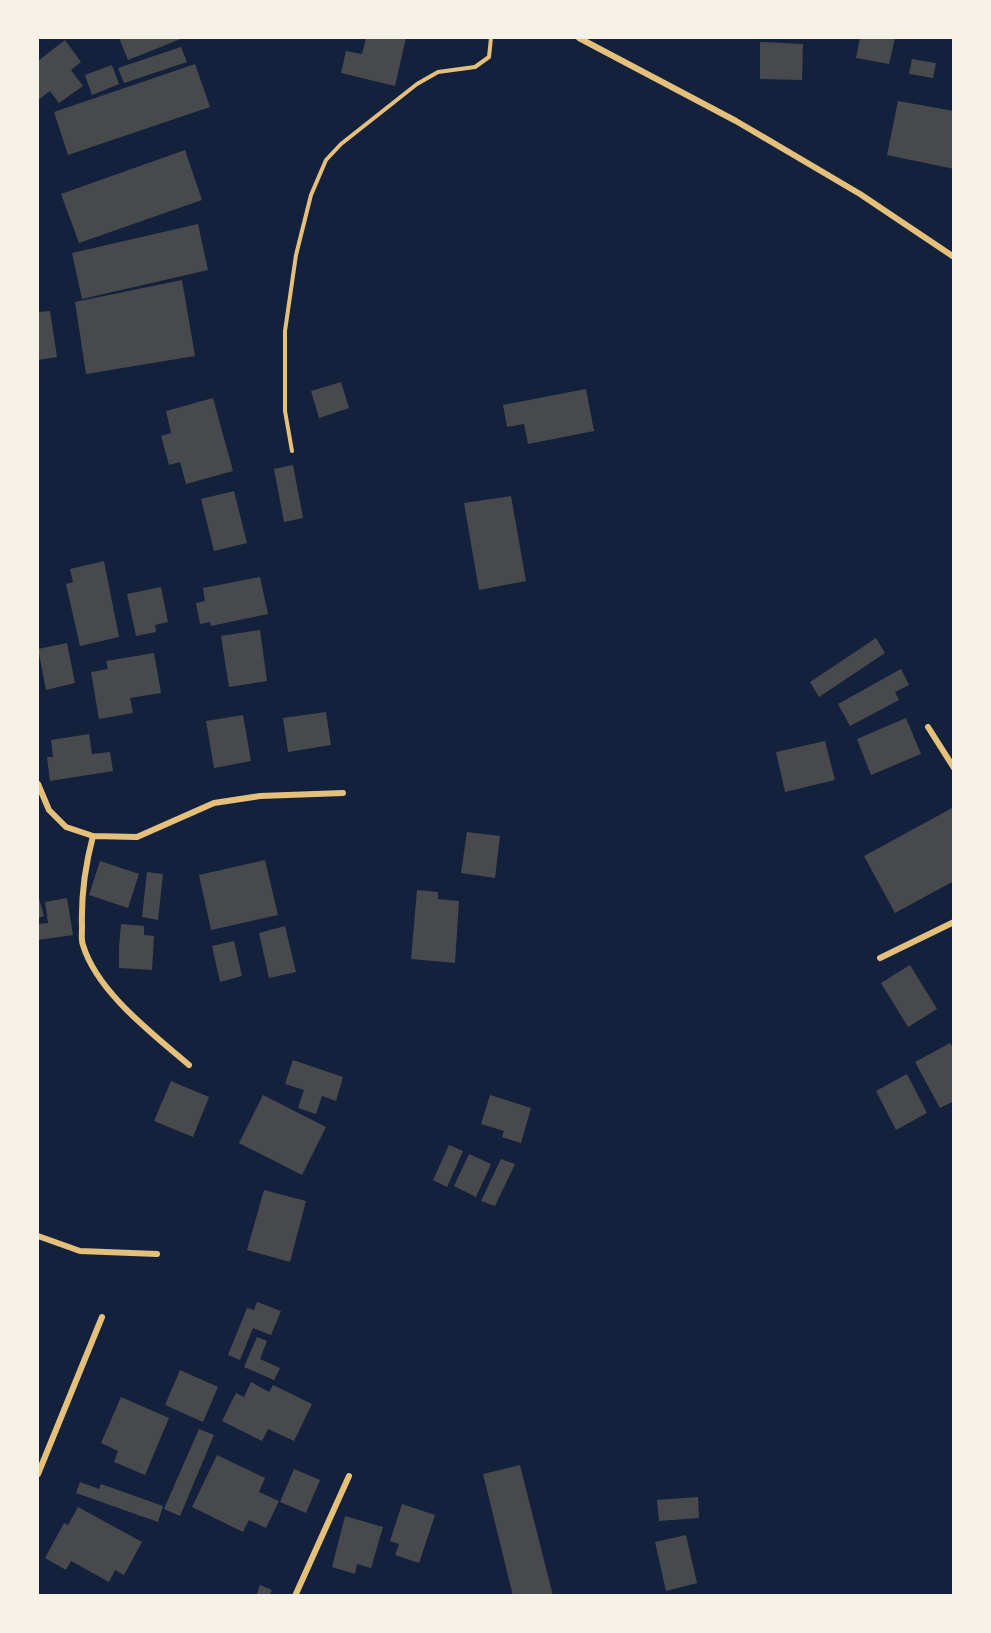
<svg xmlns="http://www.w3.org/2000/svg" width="991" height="1633" font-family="'DejaVu Sans',sans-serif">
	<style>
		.building { fill: #48494c }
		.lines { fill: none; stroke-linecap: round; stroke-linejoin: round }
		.path { stroke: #e5c07b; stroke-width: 4 }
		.minor { stroke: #e5c07b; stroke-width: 6 }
	</style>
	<rect width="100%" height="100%" fill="#14213d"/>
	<path class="building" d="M 119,38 L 183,38 L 128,60 Z
		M 366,38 L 406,38 L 395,86 L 341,73 L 346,51 L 362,54 Z
		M 860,38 L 895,38 L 889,64 L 856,58 Z
		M 65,40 L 81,62 L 71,70 L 83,86 L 59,103 L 50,91 L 38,100 L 38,61 Z
		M 760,42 L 803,44 L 802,80 L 760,79 Z
		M 181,47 L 187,62 L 124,83 L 118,68 Z
		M 912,59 L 936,63 L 933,78 L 909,74 Z
		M 195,64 L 210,107 L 68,155 L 54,112 Z
		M 112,65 L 119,84 L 92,95 L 85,75 Z
		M 898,101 L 954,111 L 954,169 L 887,155 Z
		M 185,150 L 202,200 L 79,243 L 61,194 Z
		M 198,224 L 208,270 L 82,299 L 72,253 Z
		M 182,280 L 195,356 L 86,374 L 75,302 Z
		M 50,311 L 57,357 L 38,360 L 38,312 Z
		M 341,382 L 349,408 L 319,418 L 311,391 Z
		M 586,389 L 594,431 L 528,444 L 524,424 L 507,427 L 503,405 Z
		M 213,398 L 233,471 L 186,484 L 180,462 L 169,465 L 161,436 L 171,433 L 166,411 Z
		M 293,465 L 303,518 L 284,522 L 274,469 Z
		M 234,491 L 247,543 L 214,551 L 201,499 Z
		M 511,496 L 526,581 L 479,590 L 464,503 Z
		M 104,561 L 119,637 L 80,646 L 66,584 L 73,582 L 70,569 Z
		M 260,577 L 268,614 L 211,626 L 210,622 L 200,624 L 196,603 L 205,601 L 203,588 Z
		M 161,587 L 168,622 L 155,625 L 156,632 L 136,636 L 127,594 Z
		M 260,630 L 267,681 L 229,687 L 221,636 Z
		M 876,638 L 885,653 L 819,697 L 810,682 Z
		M 67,643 L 75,683 L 46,690 L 38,649 Z
		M 154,653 L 161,693 L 130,698 L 133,713 L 99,719 L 91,672 L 108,669 L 106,661 Z
		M 901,669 L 909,685 L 895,692 L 899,700 L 850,726 L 838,704 Z
		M 326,712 L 331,745 L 288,752 L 283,718 Z
		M 243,715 L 251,761 L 214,768 L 206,721 Z
		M 906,718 L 921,754 L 871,775 L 857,739 Z
		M 89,734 L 92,754 L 110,752 L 113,771 L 50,781 L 47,757 L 53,757 L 51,740 Z
		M 825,741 L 835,780 L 785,792 L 776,752 Z
		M 954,807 L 954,881 L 895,913 L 864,856 Z
		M 467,832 L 500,836 L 495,878 L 461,873 Z
		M 265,860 L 278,915 L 211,930 L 199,875 Z
		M 100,861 L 139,874 L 128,908 L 89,895 Z
		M 147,872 L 163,874 L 158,920 L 142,917 Z
		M 417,890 L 438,892 L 438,899 L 459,901 L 455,963 L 411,959 Z
		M 38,895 L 44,916 L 38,918 Z
		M 67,898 L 73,935 L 38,940 L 38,924 L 48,923 L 45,902 Z
		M 121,924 L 144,926 L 144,935 L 154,936 L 152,970 L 119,968 L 119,947 Z
		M 285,926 L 296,972 L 269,978 L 259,933 Z
		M 234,941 L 242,976 L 220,982 L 212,946 Z
		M 910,965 L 937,1009 L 908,1027 L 881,983 Z
		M 950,1043 L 954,1050 L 954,1101 L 940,1108 L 915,1062 Z
		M 293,1060 L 343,1077 L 336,1101 L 322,1096 L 316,1114 L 298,1108 L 304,1090 L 285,1084 Z
		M 907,1074 L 927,1113 L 896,1130 L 876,1091 Z
		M 171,1081 L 209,1097 L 193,1137 L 154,1121 Z
		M 263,1095 L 326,1127 L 302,1175 L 239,1143 Z
		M 490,1095 L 531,1108 L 521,1143 L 502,1137 L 504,1131 L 481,1124 Z
		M 449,1145 L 463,1151 L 447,1187 L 433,1180 Z
		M 469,1154 L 491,1164 L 476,1197 L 454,1186 Z
		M 501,1159 L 515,1164 L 495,1206 L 481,1201 Z
		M 264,1190 L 306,1201 L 290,1262 L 247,1250 Z
		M 257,1302 L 281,1311 L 271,1335 L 253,1328 L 240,1360 L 228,1355 L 247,1308 L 254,1310 Z
		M 257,1337 L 267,1341 L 260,1359 L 280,1368 L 274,1380 L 244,1367 Z
		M 180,1370 L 218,1387 L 203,1422 L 165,1405 Z
		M 251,1382 L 269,1392 L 273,1385 L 312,1404 L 294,1441 L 268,1429 L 262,1441 L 222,1421 L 236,1393 L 244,1397 Z
		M 121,1397 L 169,1418 L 145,1475 L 114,1462 L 118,1451 L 101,1443 Z
		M 199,1429 L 214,1435 L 180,1516 L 164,1509 Z
		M 217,1455 L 265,1478 L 259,1492 L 279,1501 L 266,1528 L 249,1520 L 243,1532 L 192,1507 Z
		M 520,1465 L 553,1596 L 513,1596 L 483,1474 Z
		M 294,1469 L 320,1480 L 306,1513 L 280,1502 Z
		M 80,1482 L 99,1489 L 101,1484 L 163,1506 L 158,1522 L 76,1493 Z
		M 698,1497 L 699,1518 L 659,1521 L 657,1500 Z
		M 402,1504 L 435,1515 L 419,1563 L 395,1555 L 399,1544 L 390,1541 Z
		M 78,1507 L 142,1542 L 124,1575 L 115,1570 L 109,1582 L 71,1561 L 66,1570 L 45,1558 L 64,1523 L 68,1525 Z
		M 345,1516 L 383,1527 L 371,1568 L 357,1564 L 355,1574 L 332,1567 Z
		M 686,1535 L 697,1583 L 666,1591 L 655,1542 Z
		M 260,1585 L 272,1590 L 269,1596 L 256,1596 Z"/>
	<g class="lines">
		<path class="path" d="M 292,451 L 285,411 L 285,331 L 296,255 L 311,195 L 326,160 L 341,144 L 417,84 L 438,72 L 475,67 L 489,57 L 491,38"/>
		<path class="minor" d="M 579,38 L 736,121 L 860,194 L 954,257
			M 928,727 L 954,768
			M 38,784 L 49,810 L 66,827 L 93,836 L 137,837 L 214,803 L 260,796 L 343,793
			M 93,836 C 85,866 81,896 82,927 C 82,933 81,940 83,945 C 97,992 153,1034 189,1065
			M 880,958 L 954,922
			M 38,1236 L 80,1251 L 157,1254
			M 38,1474 L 102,1317
			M 295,1596 L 349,1476"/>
	</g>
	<rect width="991" height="1633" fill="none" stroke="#f6f1e7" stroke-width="78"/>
</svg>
